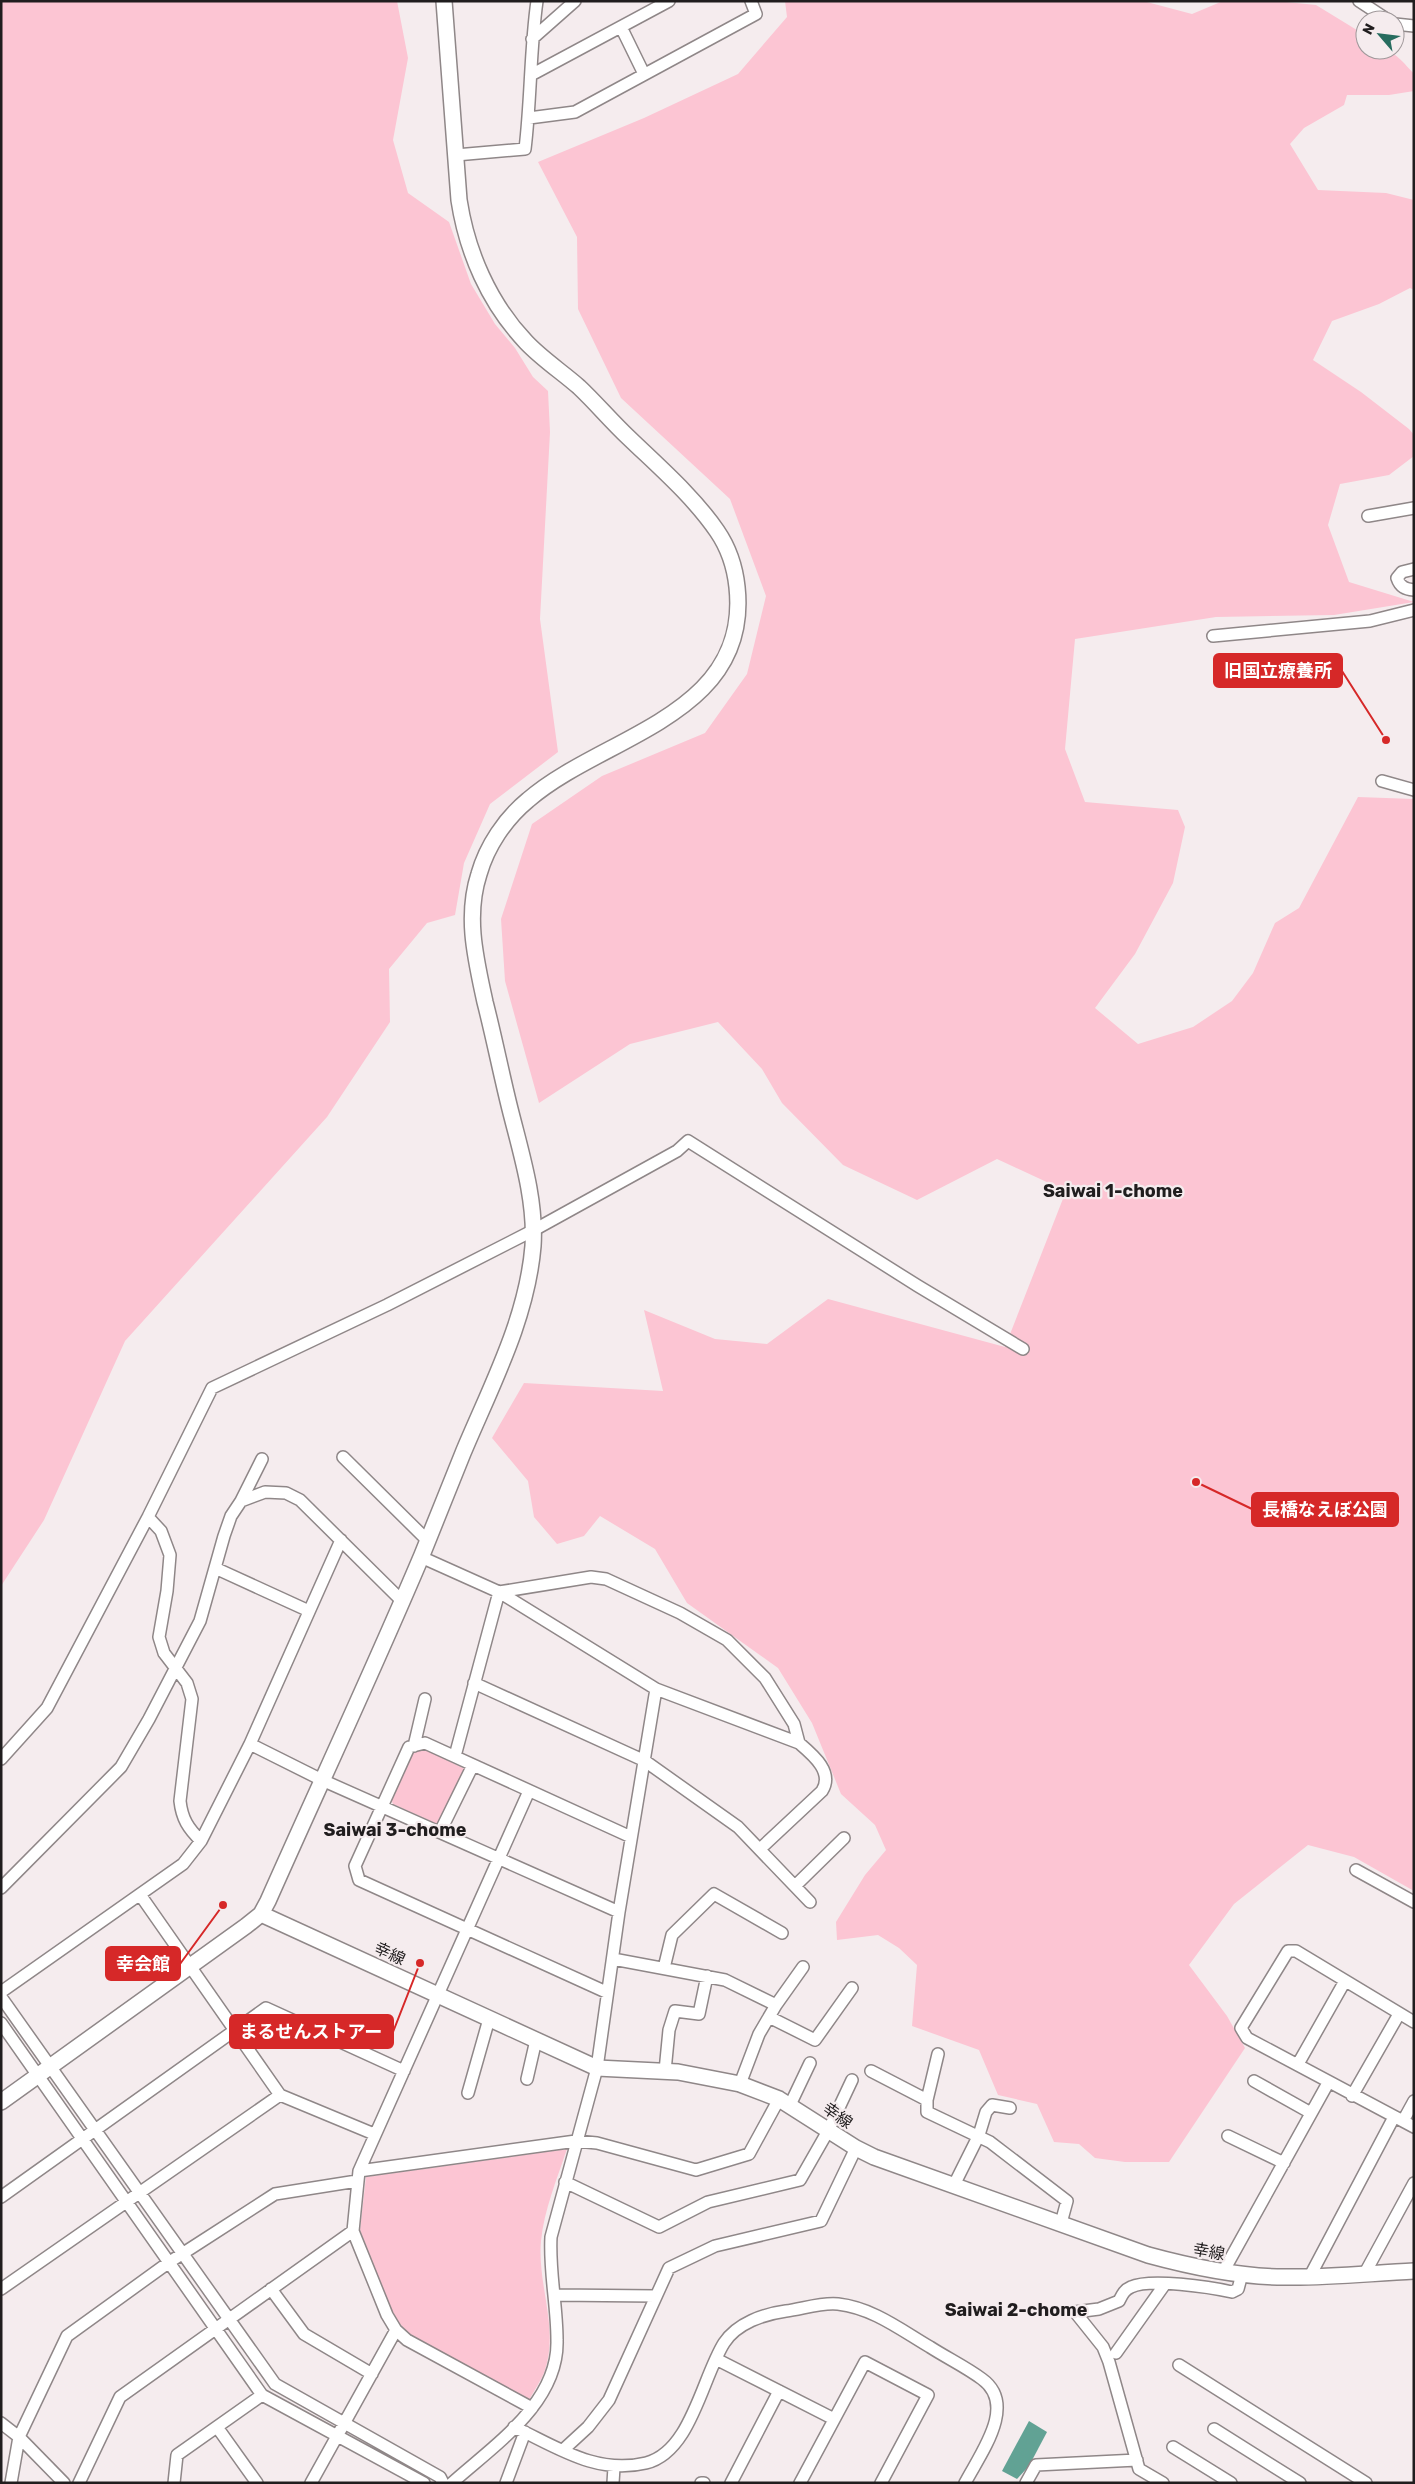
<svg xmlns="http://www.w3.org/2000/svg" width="1415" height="2484" font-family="Rubik,'Noto Sans JP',sans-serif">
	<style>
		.green { fill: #fcc5d3 }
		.water { fill: #61a294 }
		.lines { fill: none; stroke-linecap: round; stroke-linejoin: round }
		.minor-casing { stroke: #8f8788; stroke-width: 14 }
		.tertiary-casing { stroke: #8f8788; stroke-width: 18 }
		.minor { stroke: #fff; stroke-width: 11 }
		.tertiary { stroke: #fff; stroke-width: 15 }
		.labels { text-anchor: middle; stroke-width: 4.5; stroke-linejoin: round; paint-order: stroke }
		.street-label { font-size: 16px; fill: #201d1e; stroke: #f5ecee }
		.neighbourhood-label { font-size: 18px; font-weight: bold; fill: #201d1e; stroke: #f5ecee }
		.leader { fill: none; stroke: #d62828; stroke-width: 2 }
		.callout-dot { fill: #d62828; stroke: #f5ecee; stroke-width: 2 }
		.callout { fill: #d62828; stroke: #d62828; stroke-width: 2 }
		.callout-label { font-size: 18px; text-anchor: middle; font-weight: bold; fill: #fff }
	</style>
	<rect width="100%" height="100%" fill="#f5ecee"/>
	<path class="green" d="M 1,1 L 397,1 L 408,58 L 393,140 L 408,193 L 449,222 L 471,284 L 495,324 L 515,348 L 533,377 L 548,391 L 550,432 L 540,619 L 558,752 L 490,804 L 464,863 L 455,915 L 427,923 L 389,969 L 390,1022 L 327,1117 L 125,1341 L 44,1520 L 1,1586 Z
		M 785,1 L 1143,1 L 1192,14 L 1223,1 L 1276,1 L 1316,5 L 1365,35 L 1365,50 C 1394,50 1394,52 1414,74 L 1414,91 L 1389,95 L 1347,95 L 1344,105 L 1304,128 L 1290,144 L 1318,190 L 1386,193 L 1414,200 L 1414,290 L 1410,288 L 1379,304 L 1332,321 L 1313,360 L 1361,392 L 1409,429 L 1414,435 L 1414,456 L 1389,475 L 1340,484 L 1328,525 L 1349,582 L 1414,602 L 1334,615 L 1216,617 L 1075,639 L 1065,749 L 1085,802 L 1178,810 L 1185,827 L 1173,883 L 1135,954 L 1095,1008 L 1138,1044 L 1193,1027 L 1232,1001 L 1253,973 L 1275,923 L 1299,908 L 1358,797 L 1414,799 L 1414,1891 L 1354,1857 L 1308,1845 L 1234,1904 L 1189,1965 L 1227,2016 L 1245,2048 L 1169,2162 L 1125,2162 L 1095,2158 L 1079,2144 L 1054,2142 L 1037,2104 L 998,2095 L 979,2050 L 912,2026 L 917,1965 L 899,1948 L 878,1935 L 837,1940 L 836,1922 L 865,1875 L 886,1850 L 875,1825 L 841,1794 L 812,1723 L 778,1668 L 687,1603 L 655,1549 L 600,1516 L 584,1536 L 557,1544 L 534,1517 L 528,1481 L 492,1438 L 524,1383 L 663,1391 L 644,1310 L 715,1339 L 767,1344 L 828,1299 L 1005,1347 L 1066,1191 L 997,1159 L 917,1200 L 843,1165 L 782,1103 L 762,1069 L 718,1022 L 630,1044 L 539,1103 L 505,981 L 501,919 L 532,824 L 602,776 L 705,733 L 747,674 L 766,596 L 730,499 L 621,398 L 578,309 L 577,237 L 538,162 L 644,118 L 738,74 L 787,17 Z
		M 424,1749 L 465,1769 L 442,1821 L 437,1824 L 393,1804 L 391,1799 L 414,1752 Z
		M 567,2149 C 557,2179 544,2210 541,2241 C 537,2286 560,2329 544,2373 C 540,2382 534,2391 529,2400 L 411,2335 L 400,2324 L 391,2309 L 360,2230 L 366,2177 Z"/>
	<path class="water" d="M 1029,2421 L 1047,2432 L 1029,2466 L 1017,2479 L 1002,2471 Z"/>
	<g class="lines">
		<defs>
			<path id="minor" d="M 1359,1 L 1388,20
				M 1395,24 L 1414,26
				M 621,27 L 644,74
				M 532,39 L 575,1
				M 531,75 L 669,1
				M 529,118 L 575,112 L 756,14 L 751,1
				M 456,155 L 525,149 C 531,100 530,50 537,1
				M 1368,516 L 1414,508
				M 1414,569 L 1402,572 L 1397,578 C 1400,587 1405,589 1414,590
				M 1213,636 L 1370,621 L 1414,610
				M 1382,781 L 1414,790
				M 343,1457 L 428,1541
				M 241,1501 L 262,1459
				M 148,1517 L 161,1531 L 170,1555 L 167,1591 L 159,1637 L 164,1653 L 187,1683 L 192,1699 L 180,1801 C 182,1819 188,1828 201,1841
				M 421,1557 L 499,1592 L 656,1689 L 799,1743 C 813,1755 834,1772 822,1791 L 760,1849
				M 215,1568 L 309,1611
				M 474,1683 L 645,1761 L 738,1827 L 810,1902
				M 250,1744 L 322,1780 L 619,1912
				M 414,1746 L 425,1699
				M 455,1756 L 499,1592 L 591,1577 L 606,1579 L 680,1613 L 727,1640 L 765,1678 L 794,1724 L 799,1743
				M 1,1759 L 47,1708 L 148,1517 L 212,1388 L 387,1305 L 534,1230 L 677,1151 L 688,1141 L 918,1286 L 1023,1349
				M 529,1791 L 359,2171 L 353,2231 L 387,2315 L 396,2330 L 407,2340 L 532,2408
				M 440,1832 L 473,1765
				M 1356,1870 L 1414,1902
				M 795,1886 L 844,1838
				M 1,1888 L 121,1767 L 149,1719 L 200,1621 L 224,1536 L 231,1516 L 241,1501 L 265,1492 L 286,1493 L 300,1500 L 402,1601
				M 141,1896 L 280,2095 L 374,2134
				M 613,1959 L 725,1980 L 776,2005 L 759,2034 L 740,2084
				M 664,1968 L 672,1935 L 714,1894 L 782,1933
				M 1,1992 L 183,1864 L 201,1841 L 250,1744 L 341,1540
				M 606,1992 L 359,1880 L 355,1866 L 409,1747 L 425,1743 L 631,1837
				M 1,1997 L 275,2384 L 440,2477 L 443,2483
				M 776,2005 L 803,1967
				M 769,2017 L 815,2040 L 852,1988
				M 1414,2022 L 1296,1951 L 1288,1951 L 1241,2028 L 1247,2038 L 1414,2127
				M 1,2023 L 262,2395 L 424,2483
				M 938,2054 L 927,2100 L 927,2112 L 990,2142 L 1067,2201 L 1061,2223
				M 1298,2064 L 1345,1981
				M 665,2071 L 669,2030 L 675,2011 L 699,2014 L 707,1976
				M 871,2071 L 927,2100
				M 527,2079 L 536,2040
				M 1254,2081 L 1311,2113
				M 468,2093 L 489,2019
				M 1352,2096 L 1399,2014
				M 790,2105 L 810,2063
				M 1403,2121 L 1414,2101
				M 1228,2136 L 1284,2163
				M 359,2171 L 576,2141 L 597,2143 L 696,2170 L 749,2154 L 779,2099
				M 565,2182 L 659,2227 L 708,2202 L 800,2180 L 828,2131 L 852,2080
				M 954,2185 L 979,2135 L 986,2112 L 992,2105 L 1010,2108
				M 1,2197 L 266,2008 L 404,2071
				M 1223,2272 L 1328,2083
				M 1365,2273 L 1414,2183
				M 1310,2276 L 1394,2117
				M 1,2289 L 280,2095
				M 271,2289 L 304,2334 L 372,2374
				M 554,2295 L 656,2296
				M 1075,2312 L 1103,2347 L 1109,2362 L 1139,2469 L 1163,2483
				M 1075,2312 L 1099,2309 L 1119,2301 C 1122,2295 1124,2290 1131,2287 C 1150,2278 1210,2287 1232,2292 L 1238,2289 L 1242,2274
				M 1116,2353 L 1165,2284
				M 716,2359 L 834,2419
				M 1179,2365 L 1366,2483
				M 1,2423 L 19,2437 L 64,2483
				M 217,2427 L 257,2483
				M 514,2427 C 557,2447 596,2475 646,2463 C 691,2452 702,2378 724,2343 C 737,2323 764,2314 786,2311 C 802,2309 822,2302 838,2304 C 873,2308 901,2330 930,2347 C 947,2358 966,2367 982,2379 C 1018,2405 980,2454 965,2483
				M 1214,2429 L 1300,2483
				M 1173,2447 L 1231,2483
				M 563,2450 L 588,2427 L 609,2400 L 669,2268 L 715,2246 L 821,2221 L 856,2148
				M 11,2483 L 19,2437 L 67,2336 L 168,2263 L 275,2194 L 357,2181
				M 79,2483 L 120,2397 L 353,2231
				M 174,2483 L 177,2455 L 262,2395
				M 311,2483 L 396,2330
				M 452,2483 C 493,2446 559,2403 557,2340 C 557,2305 549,2271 551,2237 L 597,2068 L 619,1912 L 656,1689
				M 506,2483 L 525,2432
				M 613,2483 L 614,2467
				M 701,2483 L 704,2483
				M 731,2483 L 779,2391
				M 800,2483 L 865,2362 L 928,2395 L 881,2483
				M 1026,2483 L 1036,2465 L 1137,2460"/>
			<path id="tertiary" d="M 261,1914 L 597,2068 L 678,2072 L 740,2084 L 779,2099 L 856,2148 L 874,2157 L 1148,2255 C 1192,2267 1238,2277 1284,2277 C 1327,2278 1371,2273 1414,2271
				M 1,2102 L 246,1926 L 261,1914 L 268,1901 C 319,1786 373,1671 422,1555 C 436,1521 449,1487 463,1453 C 491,1386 527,1319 533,1246 C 536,1200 521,1153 510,1109 C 501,1073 494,1037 485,1002 C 476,960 465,917 479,874 C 487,846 505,819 528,800 C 603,735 751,716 737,587 C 735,568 728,547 717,531 C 693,496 658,466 628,437 C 611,421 596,403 579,387 C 562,372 542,359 526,342 C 489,303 467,252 459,200 L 444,1"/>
		</defs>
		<use href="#minor" class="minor-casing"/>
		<use href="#tertiary" class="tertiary-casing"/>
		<use href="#minor" class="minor"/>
		<use href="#tertiary" class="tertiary"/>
	</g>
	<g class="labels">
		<g class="street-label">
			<text transform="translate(390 1953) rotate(25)" y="6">幸線</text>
			<text transform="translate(838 2115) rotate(35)" y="6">幸線</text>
			<text transform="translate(1209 2251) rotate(10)" y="6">幸線</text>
		</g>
		<g class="neighbourhood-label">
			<text x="1113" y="1197">Saiwai 1-chome</text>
			<text x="395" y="1836">Saiwai 3-chome</text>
			<text x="1016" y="2316">Saiwai 2-chome</text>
		</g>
	</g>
	<path class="leader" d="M1386 740L1342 671M1196 1482L1252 1509M223 1905L180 1964M420 1963L393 2032"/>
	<g class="callout-dot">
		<circle cx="1386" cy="740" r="5"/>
		<circle cx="1196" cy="1482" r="5"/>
		<circle cx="223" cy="1905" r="5"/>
		<circle cx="420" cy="1963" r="5"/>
	</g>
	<g class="callout">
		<rect x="1214" y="654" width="128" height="33" rx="5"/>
		<rect x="1252" y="1493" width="146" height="33" rx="5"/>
		<rect x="106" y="1947" width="74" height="33" rx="5"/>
		<rect x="230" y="2015" width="163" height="33" rx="5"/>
	</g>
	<g class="callout-label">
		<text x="1278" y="677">旧国立療養所</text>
		<text x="1325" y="1516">長橋なえぼ公園</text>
		<text x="143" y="1970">幸会館</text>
		<text x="311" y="2038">まるせんストアー</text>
	</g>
	<rect width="1415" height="2484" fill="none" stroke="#201d1e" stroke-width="5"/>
	<g transform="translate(1380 35) rotate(298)"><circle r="24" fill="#f5ecee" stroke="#a0999b"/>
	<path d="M0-4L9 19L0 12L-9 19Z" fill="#276c5f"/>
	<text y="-8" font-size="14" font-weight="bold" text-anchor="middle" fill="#201d1e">N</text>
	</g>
</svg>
